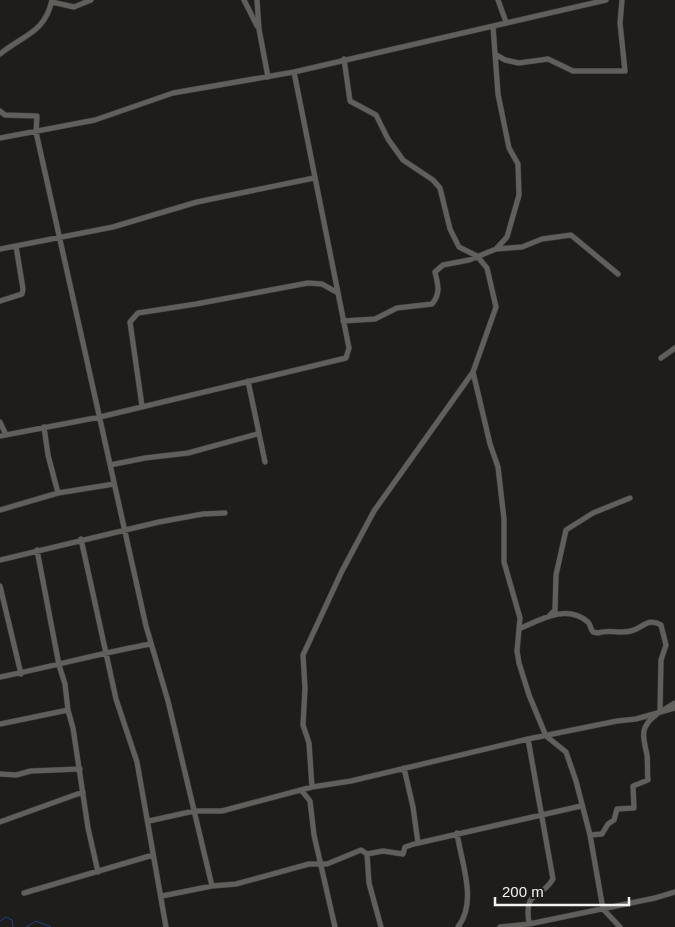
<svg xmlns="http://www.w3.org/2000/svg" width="675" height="927" font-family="Arial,sans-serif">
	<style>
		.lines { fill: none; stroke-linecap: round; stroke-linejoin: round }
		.stream { stroke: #1e4382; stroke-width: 1 }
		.street-casing { stroke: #3b3a39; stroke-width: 6 }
		.street { stroke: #605f5c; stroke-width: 5 }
	</style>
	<rect width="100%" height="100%" fill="#1e1d1b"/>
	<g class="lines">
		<path class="stream" d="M 0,921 L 6,917 L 12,920 L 13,927
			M 26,927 L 36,921 L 51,927"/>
		<defs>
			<path id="street" d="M 244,0 L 257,26
				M 257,0 L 259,29 L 268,77
				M 498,0 L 506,22
				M 52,2 L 74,7 L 91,0
				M 493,26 L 498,94 L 509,148 L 518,164 L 519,195 L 507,237 L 496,249
				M 0,54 C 23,35 45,33 52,0
				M 495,54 L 505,60 L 519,63 L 548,59 L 573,71 L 625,71 L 620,23 L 622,0
				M 344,59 L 350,101 L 376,115 L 388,139 L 403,160 L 433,180 L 440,188 L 450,229 L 459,247 L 477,256 L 487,268 L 496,307 L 473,372 L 490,444 L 498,467 L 504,519 L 504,562 L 520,618 L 517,651 L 519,663 L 529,695 L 546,736 L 566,752 L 576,781 L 590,835 L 603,909 L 620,927
				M 0,111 L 5,115 L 37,116 L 36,132 L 146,626 L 168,701 L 212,886
				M 0,138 L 95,120 L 173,93 L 294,72 L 606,0
				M 0,249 L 113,227 L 197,202 L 314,178
				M 0,301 L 22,294 L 23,289 L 16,246
				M 343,321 L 375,319 L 397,308 L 432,304 C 441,293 438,285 435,272 L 443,265 L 469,260 L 496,249 L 522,247 L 542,239 L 571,235 L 618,274
				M 661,358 L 675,348
				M 248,381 L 265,462
				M 142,406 L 130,322 L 138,313 L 196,304 L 308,283 L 322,284 L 338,293
				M 0,422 L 6,435
				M 44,427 L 48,455 L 58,493
				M 0,436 L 100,417 L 346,358 L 349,348 L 294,72
				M 110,465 L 145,458 L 188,453 L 257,434
				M 0,510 L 58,493 L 114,484
				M 81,539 L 116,699 L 137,762 L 166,927
				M 37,550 L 59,665 L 65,684 L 68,710 L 73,728 L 88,828 L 98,872
				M 0,560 L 159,522 L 203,514 L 225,513
				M 0,586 L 21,674
				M 550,615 L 555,610 L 556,575 L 566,530 L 593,513 L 630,498
				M 521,628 C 542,619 567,604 588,622 C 591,625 590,629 593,632 L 598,633 C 609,629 620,634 631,631 C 643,628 648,617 661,625 L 666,645 L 661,660 L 660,712
				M 0,677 C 51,667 100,653 151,644
				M 665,709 L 675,703
				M 0,724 L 68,710
				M 528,739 L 553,879 C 539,902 524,888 529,924
				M 404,768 L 413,807 L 418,843
				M 0,774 L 16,775 L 31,771 L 80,769
				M 312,787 L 309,743 L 303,725 L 305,688 L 303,655 L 342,571 L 374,511 L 473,372
				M 302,791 L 310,801 L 314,835 L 335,927
				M 149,821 L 194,811 L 222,811 L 312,787 L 351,781 L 528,739 L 617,721 L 636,719 L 675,708
				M 0,822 L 83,792
				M 457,833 C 461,862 478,901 458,927
				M 590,835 L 602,834 L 608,824 L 614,820 L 617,809 L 634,808 L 633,786 L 648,780 C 647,772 648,764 647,755 C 644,739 638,728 656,715
				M 367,854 L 383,851 L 403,854 L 405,847 L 414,844 L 581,806
				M 24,893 L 153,855
				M 162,896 L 212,886 L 236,884 L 309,864 L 327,864 L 361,850 L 367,854 L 369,883 L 381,927
				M 500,927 L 529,924 L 655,898 L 675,892"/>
		</defs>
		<use href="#street" class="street-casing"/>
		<use href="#street" class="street"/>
	</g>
	<path d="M495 897v8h134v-8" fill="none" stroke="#f2f1ef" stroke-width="2.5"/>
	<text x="502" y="897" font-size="15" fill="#f2f1ef" stroke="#1e1d1b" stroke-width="4" paint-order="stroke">200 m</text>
</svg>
